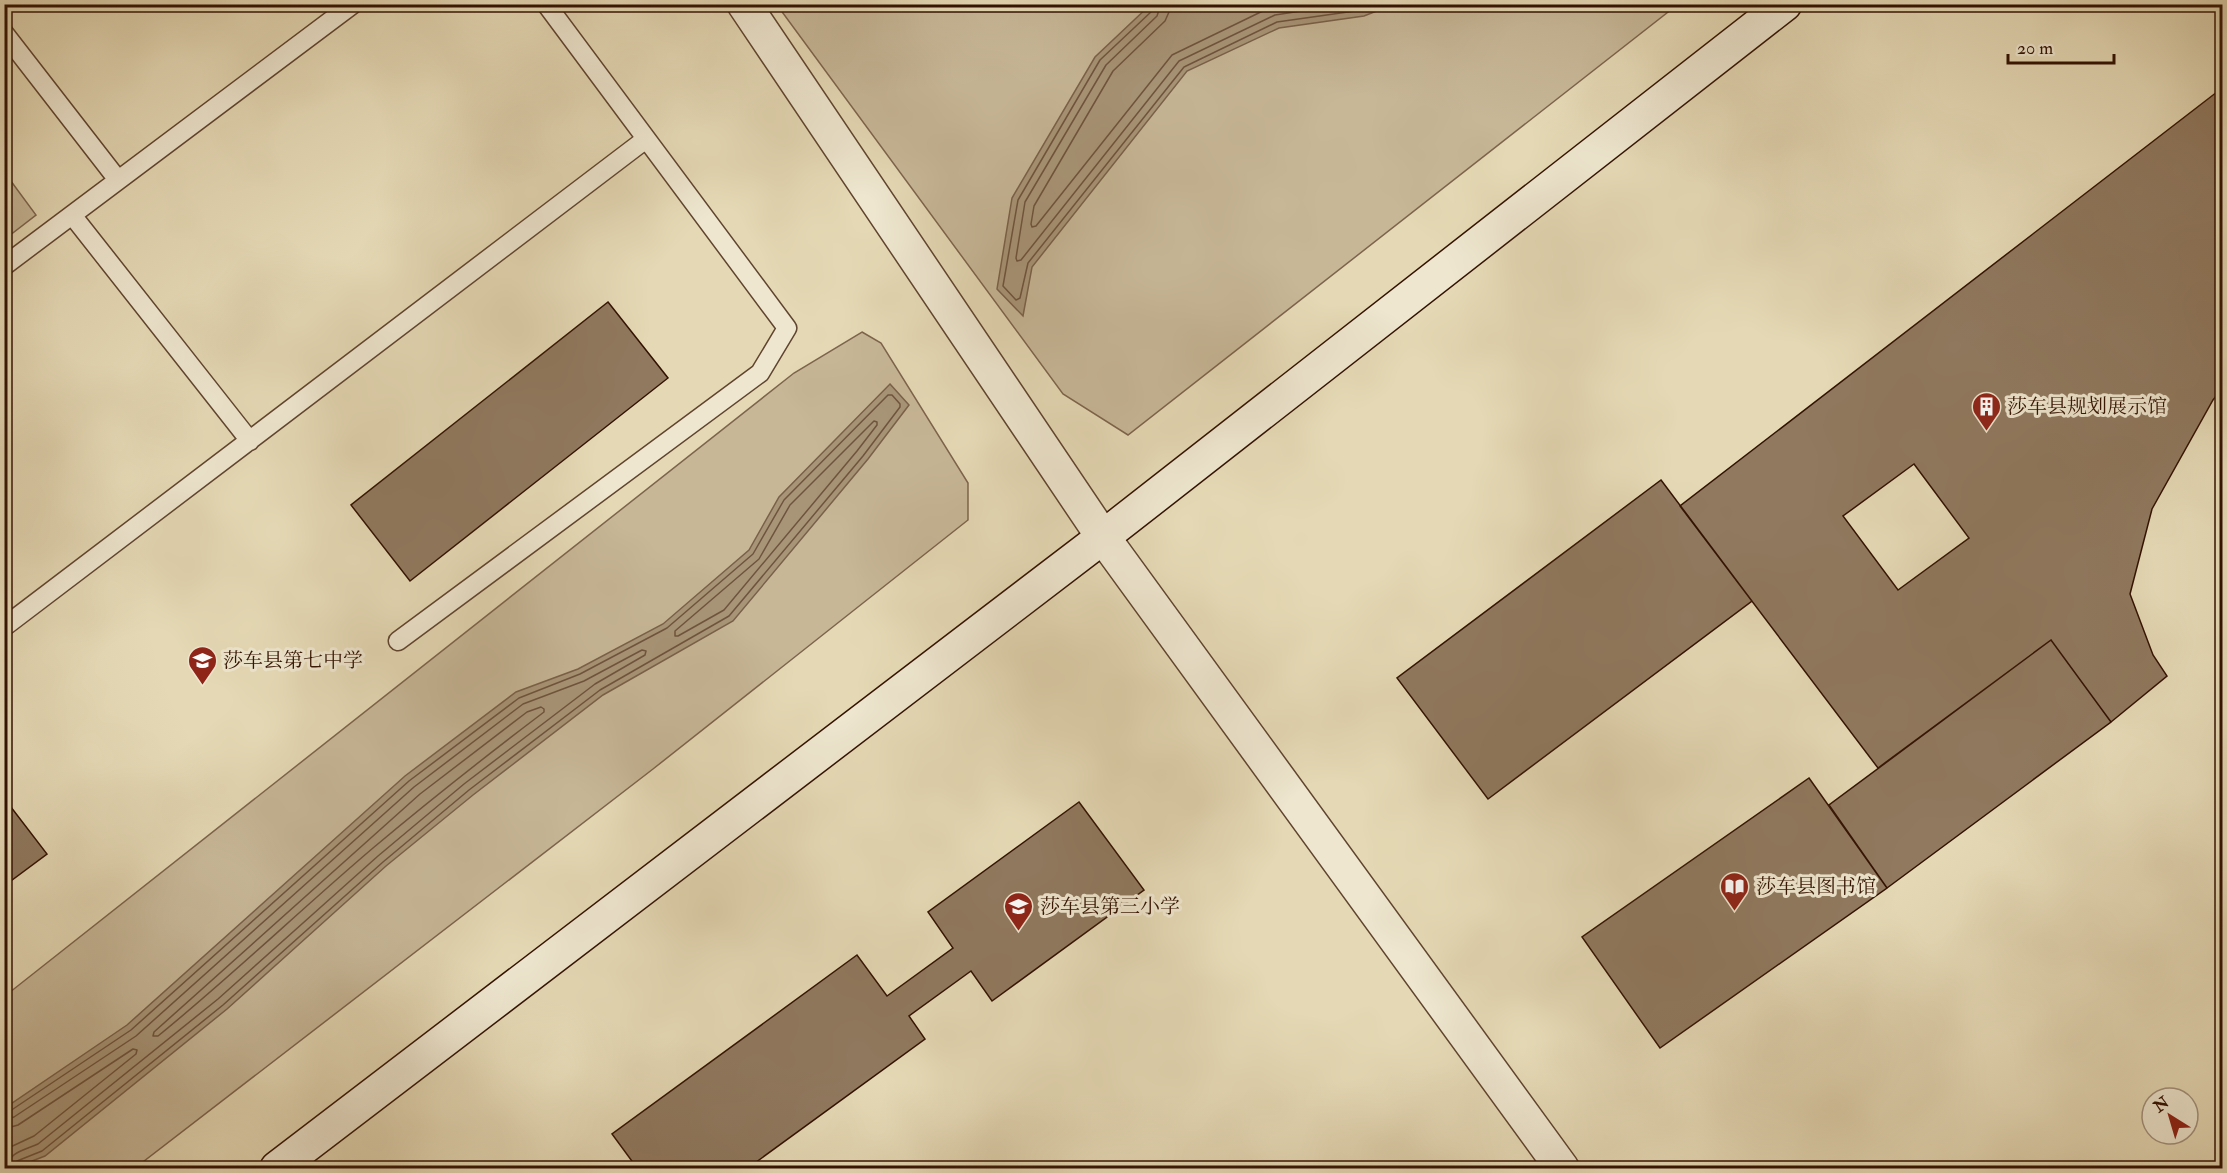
<svg xmlns="http://www.w3.org/2000/svg" width="2227" height="1173" font-family="'IM FELL Double Pica','Noto Serif SC',serif">
	<style>
		.green { fill: #c7b797; stroke: #7d644c; stroke-width: 1.5 }
		.water { fill: #a89578; stroke: #796149; stroke-width: 1.5 }
		.lines { fill: none; stroke-linecap: round; stroke-linejoin: round }
		.shore { stroke: #6e543d; stroke-width: 1.5 }
		.building { fill: #90795f; stroke: #331202; stroke-width: 1.5; fill-rule: evenodd }
		.lane-casing { stroke: #60442f; stroke-width: 21 }
		.street-casing { stroke: #60442f; stroke-width: 36 }
		.secondary-casing { stroke: #331202; stroke-width: 36 }
		.lane { stroke: #eee6cf; stroke-width: 18 }
		.street { stroke: #eee6cf; stroke-width: 33 }
		.secondary { stroke: #eee6cf; stroke-width: 33 }
		.labels { text-anchor: middle; stroke-width: 6; stroke-linejoin: round; paint-order: stroke }
		.poi-label { font-size: 20px; fill: #331202; stroke: #eee6cf; text-anchor: start }
	</style>
	<rect width="100%" height="100%" fill="#e5d9b5"/>
	<filter id="stains"><feTurbulence type="fractalNoise" baseFrequency=".00333" numOctaves="4"/><feColorMatrix values="0 0 0 0 .2 0 0 0 0 .09 0 0 0 0 .02 0 0 0 .5 -.17"/></filter>
	<radialGradient id="worn" r=".72"><stop offset=".6" stop-color="#630" stop-opacity="0"/><stop offset="1" stop-color="#630" stop-opacity=".3"/></radialGradient>
	<path class="green" d="M 777,5 L 1677,5 L 1128,435 L 1063,394 Z
		M 5,173 L 36,215 L 5,239 Z
		M 862,332 L 881,343 L 968,483 L 968,520 L 653,769 L 135,1168 L 5,1168 L 5,996 L 794,373 Z"/>
	<path class="water" d="M 1150,5 L 1392,5 L 1364,16 L 1279,28 L 1187,71 L 1032,267 L 1023,316 L 997,289 L 1012,198 L 1095,57 Z
		M 890,384 L 909,405 L 868,459 L 733,621 L 603,695 L 473,795 L 386,866 L 227,1009 L 45,1156 L 14,1168 L 5,1168 L 5,1108 L 127,1025 L 405,776 L 516,692 L 578,669 L 663,624 L 749,550 L 779,497 Z"/>
	<g class="lines">
		<path class="shore" d="M 1153,4 L 1152,11 L 1100,60 L 1018,200 L 1003,286 L 1016,300 L 1020,298 L 1028,263 L 1184,67 L 1277,22 L 1362,10 L 1376,4
			M 1161,4 L 1157,16 L 1106,65 L 1025,202 L 1016,258 L 1017,261 L 1021,260 L 1179,61 L 1275,15 L 1347,4
			M 1170,4 L 1169,12 L 1165,21 L 1113,71 L 1034,206 L 1031,224 L 1032,227 L 1036,226 L 1172,55 L 1269,8 L 1285,4
			M 874,421 L 877,422 L 877,425 L 857,451 L 724,610 L 678,636 L 675,636 L 675,631 L 759,559 L 790,505 Z
			M 541,707 L 544,709 L 544,712 C 486,756 429,801 373,848 C 300,910 232,976 158,1036 L 153,1036 L 154,1032 L 420,794 L 527,712 Z
			M 4,1112 L 10,1111 L 131,1030 L 409,781 L 519,698 L 580,674 L 667,628 L 753,554 L 784,500 L 888,395 L 892,395 L 900,404 L 900,407 L 863,456 L 729,616 L 600,690 L 469,790 L 383,862 L 223,1005 L 42,1151 L 17,1161 L 15,1168
			M 4,1120 L 14,1117 L 136,1036 L 414,787 L 523,704 L 584,681 L 642,650 L 646,651 L 645,655 L 595,684 L 464,784 L 378,856 L 218,999 L 38,1144 C 25,1150 8,1152 7,1168
			M 4,1129 L 18,1125 L 133,1049 L 137,1050 L 136,1054 L 34,1136 L 4,1150"/>
	</g>
	<path class="building" d="M 2217,92 L 2222,99 L 2222,389 L 2213,400 L 2152,509 L 2130,594 L 2153,655 L 2167,676 L 2111,722 L 2051,640 L 1878,768 L 1680,506 ZM 1914,464 L 1969,538 L 1898,590 L 1843,516 Z
		M 608,302 L 668,378 L 410,581 L 351,505 Z
		M 1661,480 L 1752,601 L 1488,799 L 1397,678 Z
		M 2051,640 L 2111,722 L 1887,888 L 1829,805 Z
		M 1809,778 L 1887,888 L 1660,1048 L 1582,937 Z
		M 4,798 L 47,854 L 4,886 Z
		M 1079,802 L 1144,890 L 992,1001 L 971,971 L 909,1016 L 925,1039 L 748,1168 L 637,1168 L 612,1134 L 857,955 L 887,996 L 953,948 L 928,912 Z"/>
	<g class="lines">
		<defs>
			<path id="lane" d="M 4,33 L 118,180
				M 72,215 L 250,441
				M 4,266 L 353,4
				M 4,627 L 646,139
				M 398,641 L 760,373 L 787,328 L 546,4"/>
			<path id="street" d="M 744,4 L 1103,537 L 1562,1168"/>
			<path id="secondary" d="M 277,1168 L 1103,537 L 1785,4"/>
		</defs>
		<use href="#lane" class="lane-casing"/>
		<use href="#street" class="street-casing"/>
		<use href="#secondary" class="secondary-casing"/>
		<use href="#lane" class="lane"/>
		<use href="#street" class="street"/>
		<use href="#secondary" class="secondary"/>
	</g>
	<defs>
		<symbol id="building-pin" viewBox="-11 -11 22 30"><path d="M0 17L-7.5 6A9.5 9.5 0 1 1 7.5 6Z" fill="#8f2418" stroke="#eee6cf"/><path d="M-4-6H4V6H1V3H-1V6H-4ZM-2.5-4.3h1.7v1.8h-1.7ZM.8-4.3h1.7v1.8H.8ZM-2.5-1h1.7V.8h-1.7ZM.8-1h1.7V.8H.8Z" fill="#fff"/></symbol>
		<symbol id="school-pin" viewBox="-11 -11 22 30"><path d="M0 17L-7.5 6A9.5 9.5 0 1 1 7.5 6Z" fill="#8f2418" stroke="#eee6cf"/><path d="M0-5L7-2L0 1L-7-2ZM-4 1L0 2.5L4 1V4Q0 6-4 4Z" fill="#fff"/></symbol>
		<symbol id="library-pin" viewBox="-11 -11 22 30"><path d="M0 17L-7.5 6A9.5 9.5 0 1 1 7.5 6Z" fill="#8f2418" stroke="#eee6cf"/><path d="M-6-4Q-3-5.5-.7-3.5V5Q-3 3-6 4ZM6-4Q3-5.5 .7-3.5V5Q3 3 6 4Z" fill="#fff"/></symbol>
	</defs>
	<g fill-rule="evenodd">
		<use href="#building-pin" x="1970" y="390" width="33" height="45"/>
		<use href="#school-pin" x="186" y="644" width="33" height="45"/>
		<use href="#library-pin" x="1718" y="870" width="33" height="45"/>
		<use href="#school-pin" x="1002" y="890" width="33" height="45"/>
	</g>
	<g class="labels">
		<g class="poi-label">
			<text x="2007" y="413">莎车县规划展示馆</text>
			<text x="223" y="667">莎车县第七中学</text>
			<text x="1756" y="893">莎车县图书馆</text>
			<text x="1040" y="913">莎车县第三小学</text>
		</g>
	</g>
	<rect width="2227" height="1173" fill="none" stroke="#e5d9b5" stroke-width="24"/>
	<rect x="6" y="6" width="2215" height="1161" fill="none" stroke="#331202" stroke-width="3"/>
	<rect x="12" y="12" width="2203" height="1149" fill="none" stroke="#331202" stroke-width="1.5"/>
	<g transform="translate(2170 1116) rotate(323)"><circle r="28" fill="#eee6cf" stroke="#a3917d" stroke-width="1.5"/>
	<path d="M0-4.5L10 22L0 15L-10 22Z" fill="#8f2418"/>
	<text y="-9" font-size="16" font-weight="bold" text-anchor="middle" fill="#331202">N</text>
	</g>
	<path d="M2008 54v9h106v-9" fill="none" stroke="#331202" stroke-width="3"/>
	<text x="2017" y="54" font-size="18" fill="#331202" stroke="#eee6cf" stroke-width="4.5" paint-order="stroke">20 m</text>
	<rect width="100%" height="100%" filter="url(#stains)"/>
	<rect width="100%" height="100%" fill="url(#worn)"/>
</svg>
